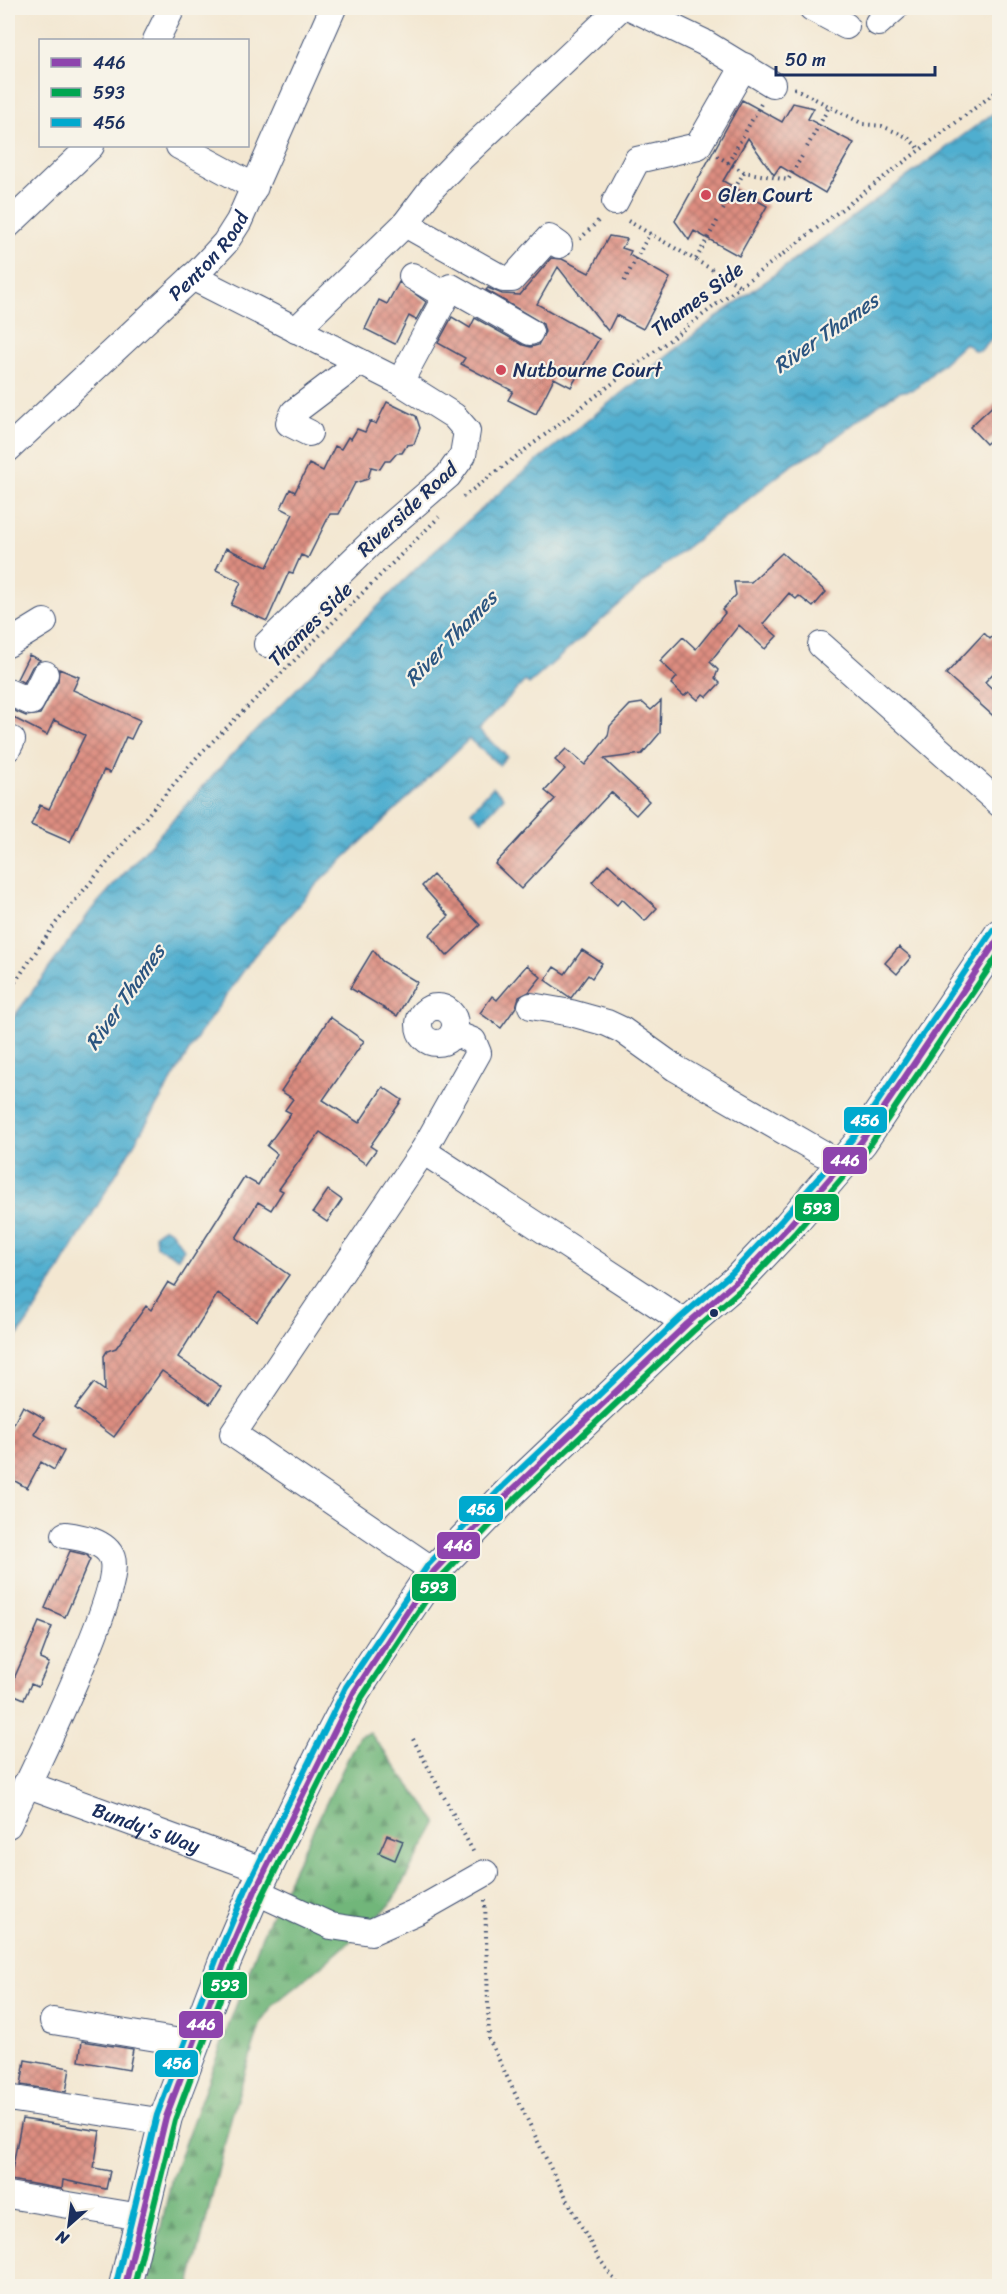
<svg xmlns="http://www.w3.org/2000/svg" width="1007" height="2294" font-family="Sriracha,sans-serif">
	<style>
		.forest { fill: url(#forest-firs); stroke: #46726c; stroke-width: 1.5 }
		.water { fill: url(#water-waves); stroke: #366e96; stroke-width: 1.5 }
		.building { fill: url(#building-cross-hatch) }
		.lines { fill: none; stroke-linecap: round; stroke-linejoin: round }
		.minor-casing { stroke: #3b4b6f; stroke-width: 28 }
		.major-casing { stroke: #3b4b6f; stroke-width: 34 }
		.path { stroke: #3b4b6f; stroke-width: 4; stroke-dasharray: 1.5 4.5; stroke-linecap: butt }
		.minor { stroke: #fff; stroke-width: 26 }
		.major { stroke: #fff; stroke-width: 32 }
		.bus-1-casing { stroke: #f7f3e8; stroke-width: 10 }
		.bus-2-casing { stroke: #f7f3e8; stroke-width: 10 }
		.bus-3-casing { stroke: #f7f3e8; stroke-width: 10 }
		.bus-1 { stroke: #8e44ad; stroke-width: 6 }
		.bus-2 { stroke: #00a651; stroke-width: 6 }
		.bus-3 { stroke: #00a9ce; stroke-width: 6 }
		.poi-dot { fill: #d1495b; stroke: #f7f3e8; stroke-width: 2 }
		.bus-dot { fill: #1b2f5e; stroke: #f7f3e8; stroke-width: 2 }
		.labels { text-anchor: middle; stroke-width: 4.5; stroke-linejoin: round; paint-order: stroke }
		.poi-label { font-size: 20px; fill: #1b2f5e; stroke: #f7f3e8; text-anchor: start }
		.street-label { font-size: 20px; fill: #1b2f5e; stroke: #f7f3e8 }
		.water-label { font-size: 21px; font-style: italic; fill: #2b5580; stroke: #f7f3e8 }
		.line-badge { stroke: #f7f3e8; stroke-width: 2 }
		.badge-label { font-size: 16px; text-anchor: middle; font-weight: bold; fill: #fff }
	</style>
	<defs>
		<pattern id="forest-firs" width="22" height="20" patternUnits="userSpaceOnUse" patternTransform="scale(1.5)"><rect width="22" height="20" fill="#71b67a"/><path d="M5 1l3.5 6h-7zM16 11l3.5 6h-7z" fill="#5c9467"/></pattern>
		<pattern id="water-waves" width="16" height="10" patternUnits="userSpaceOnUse" patternTransform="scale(1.5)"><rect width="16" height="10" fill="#50aecf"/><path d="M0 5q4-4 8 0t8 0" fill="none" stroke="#428eab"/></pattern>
		<pattern id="building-cross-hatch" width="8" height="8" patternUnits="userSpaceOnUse" patternTransform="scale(1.5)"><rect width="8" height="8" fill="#dd8d80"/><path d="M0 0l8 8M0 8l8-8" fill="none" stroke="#b2746c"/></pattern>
	</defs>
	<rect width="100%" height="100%" fill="#f7f3e8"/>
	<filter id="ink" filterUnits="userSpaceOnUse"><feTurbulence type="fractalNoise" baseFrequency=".0167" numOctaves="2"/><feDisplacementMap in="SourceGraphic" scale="12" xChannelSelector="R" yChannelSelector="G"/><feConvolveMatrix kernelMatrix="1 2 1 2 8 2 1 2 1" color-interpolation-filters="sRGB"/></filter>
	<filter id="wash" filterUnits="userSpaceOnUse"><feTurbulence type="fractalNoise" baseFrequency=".008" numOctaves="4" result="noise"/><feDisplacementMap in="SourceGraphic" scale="24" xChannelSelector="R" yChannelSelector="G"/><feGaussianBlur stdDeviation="1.35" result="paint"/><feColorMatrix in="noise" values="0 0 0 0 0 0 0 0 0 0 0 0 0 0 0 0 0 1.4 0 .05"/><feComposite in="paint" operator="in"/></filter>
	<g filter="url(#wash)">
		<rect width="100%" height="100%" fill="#f3e7d1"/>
		<path class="forest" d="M 370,1733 L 437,1822 L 390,1905 L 337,1953 L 274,2004 L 261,2022 L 231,2118 L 190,2286 L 148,2286 L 172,2177 L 265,1928 L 359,1736 Z"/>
		<path class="water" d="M 999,109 L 999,331 L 980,351 L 975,351 L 965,343 L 915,389 L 899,392 L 882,402 L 819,450 L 792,465 L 664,565 L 529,684 L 525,681 L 478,730 L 507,756 L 499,765 L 469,739 L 316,885 L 253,957 L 198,1036 L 36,1309 L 8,1350 L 8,1025 L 92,909 L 226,761 L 360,624 L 434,551 L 522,473 L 706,325 Z
			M 493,787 L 504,797 L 482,821 L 471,811 Z
			M 164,1228 L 171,1231 L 184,1249 L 178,1258 L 156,1246 L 155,1234 Z"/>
		<g id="blocks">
			<path class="building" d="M 742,100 L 782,122 L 793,103 L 814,108 L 808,119 L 854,143 L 825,193 L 780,166 L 774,175 L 748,138 L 723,181 L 767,206 L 739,256 L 694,231 L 689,240 L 675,221 Z
				M 609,236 L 627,239 L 622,248 L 631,251 L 629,255 L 670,278 L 643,329 L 616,315 L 608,331 L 558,267 L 537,304 L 599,339 L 571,387 L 554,378 L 536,414 L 508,400 L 513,391 L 461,364 L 465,358 L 438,343 L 452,317 L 470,328 L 475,318 L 523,345 L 531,347 L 538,345 L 545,332 L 543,324 L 486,290 L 488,288 L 502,294 L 520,295 L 551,258 L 562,259 L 589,273 Z
				M 399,282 L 426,302 L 416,320 L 409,316 L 395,344 L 365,329 L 379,300 L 387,304 Z
				M 999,400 L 999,432 L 986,444 L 970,427 Z
				M 387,402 L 416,416 L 420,428 L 414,444 L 407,445 L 402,453 L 397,453 L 390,461 L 385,461 L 380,469 L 371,467 L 368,479 L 355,483 L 339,514 L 330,514 L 308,558 L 301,555 L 293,573 L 289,572 L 267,621 L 231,605 L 241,582 L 216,570 L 226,548 L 267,567 L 293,514 L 281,508 L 290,489 L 295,492 L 309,464 L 323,471 L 335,446 L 341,449 L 348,437 L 351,439 L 357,429 L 365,432 L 370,421 L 376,424 Z
				M 782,553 L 826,592 L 813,607 L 799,596 L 796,599 L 789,593 L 763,624 L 777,636 L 765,649 L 739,625 L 710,662 L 718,670 L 715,678 L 720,683 L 707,697 L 703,694 L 698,700 L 689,692 L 684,696 L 671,684 L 677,677 L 660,661 L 683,637 L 696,649 L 725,613 L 722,610 L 736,595 L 734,582 L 751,582 Z
				M 999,629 L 999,667 L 985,682 L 999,695 L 999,721 L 946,674 L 984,633 L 990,639 Z
				M 29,655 L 40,660 L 32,667 L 24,683 L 17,679 Z
				M 59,669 L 79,677 L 73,690 L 140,720 L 131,739 L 126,737 L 110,773 L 104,770 L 70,842 L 31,825 L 40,805 L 49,809 L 85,735 L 54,720 L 47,735 L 8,715 L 8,708 L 26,716 L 40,714 L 58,681 Z
				M 661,701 L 660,733 L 642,754 L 604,759 L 649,801 L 636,815 L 611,792 L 521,889 L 495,864 L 555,799 L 545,791 L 565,769 L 555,760 L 566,749 L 585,765 L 608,736 L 610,726 L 630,705 L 643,703 L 651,710 Z
				M 608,864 L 657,908 L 645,921 L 622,899 L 617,905 L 592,882 Z
				M 433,875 L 480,925 L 447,956 L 429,935 L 449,916 L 422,886 Z
				M 899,947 L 911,957 L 897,974 L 885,963 Z
				M 373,950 L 382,961 L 417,982 L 397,1016 L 350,988 Z
				M 582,950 L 602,963 L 592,978 L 588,975 L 571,998 L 545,980 L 554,967 L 565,974 Z
				M 527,965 L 541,977 L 529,992 L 519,997 L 516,1007 L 501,1028 L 480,1013 L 492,996 L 497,1000 Z
				M 330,1017 L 364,1041 L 323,1100 L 359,1123 L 383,1087 L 402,1100 L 370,1146 L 376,1150 L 366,1164 L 320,1132 L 279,1189 L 283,1191 L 271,1210 L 258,1202 L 236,1238 L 289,1275 L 257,1321 L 218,1293 L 178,1357 L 221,1387 L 210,1404 L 162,1371 L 114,1437 L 75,1408 L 94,1383 L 105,1391 L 104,1356 L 107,1351 L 116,1348 L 146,1306 L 151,1310 L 168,1282 L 175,1286 L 244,1177 L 258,1185 L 277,1154 L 267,1146 L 291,1113 L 285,1110 L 293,1099 L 281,1091 Z
				M 328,1190 L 342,1200 L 327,1222 L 313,1212 Z
				M 23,1406 L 44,1418 L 34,1434 L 64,1451 L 54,1470 L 41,1462 L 27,1488 L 8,1477 L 8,1435 Z
				M 70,1551 L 87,1555 L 90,1559 L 65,1617 L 45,1608 Z
				M 39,1622 L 52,1627 L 40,1659 L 49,1663 L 38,1687 L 31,1684 L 24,1699 L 8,1692 Z
				M 387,1835 L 403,1841 L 395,1860 L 379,1853 Z
				M 82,2041 L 133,2049 L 129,2070 L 79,2061 Z
				M 25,2060 L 70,2068 L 66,2092 L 21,2085 Z
				M 22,2119 L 100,2131 L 94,2168 L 110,2171 L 106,2189 L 63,2180 L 62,2189 L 10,2180 Z"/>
		</g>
	</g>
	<g filter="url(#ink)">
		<use href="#blocks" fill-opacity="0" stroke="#3b4b6f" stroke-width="1.5"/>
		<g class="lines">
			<defs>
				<g id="minor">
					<path d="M 632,8 L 703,42 L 772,84"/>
					<path d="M 812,8 L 846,26"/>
					<path d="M 878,23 L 895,8"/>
					<path d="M 156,40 L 172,8"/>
					<path d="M 179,146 L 255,187"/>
					<path d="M 615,202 L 637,160 L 698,146 L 744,66"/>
					<path d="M 405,224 L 503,279 L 512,279 L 549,238 L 559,245"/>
					<path d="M 8,225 L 91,146"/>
					<path d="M 412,276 L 446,296"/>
					<path d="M 192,277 L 400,382 L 454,416 L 467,431 L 463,455 L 448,476 L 376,538 L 267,644"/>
					<path d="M 296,330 L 405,224 L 433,187 L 462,157 L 620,8"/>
					<path d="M 400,382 L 451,287 L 530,332"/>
					<path d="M 309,433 L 289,423 L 294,412 L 360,362"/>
					<path id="s1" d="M 8,449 L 200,270 L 225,243 L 239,221 L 333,8"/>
					<path d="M 8,644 L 44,622"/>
					<path d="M 821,645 L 1000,804"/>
					<path d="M 8,692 L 31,702 L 45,674"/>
					<path d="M 8,748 L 12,740"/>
					<path d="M 531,1006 L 571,1013 L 607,1023 L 622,1030 L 675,1068 L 822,1153"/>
					<circle cx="437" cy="1025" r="18"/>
					<path d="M 423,1151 L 478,1053 L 473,1041 L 453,1033"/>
					<path d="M 434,1571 L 233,1434 L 423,1151 L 687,1324"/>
					<path id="s2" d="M 26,1784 L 265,1871"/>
					<path d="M 8,1825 C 27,1784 124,1591 112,1558 C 106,1541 80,1537 65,1535"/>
					<path d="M 255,1891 L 331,1926 L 371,1932 L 418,1911 L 485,1873"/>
					<path d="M 53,2021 L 193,2044"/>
					<path d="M 8,2098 L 165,2122"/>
					<path d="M 8,2195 L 141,2217"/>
				</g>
				<path id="major" d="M 125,2286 L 166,2117 L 225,1961 L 255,1891 L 323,1752 L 354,1692 L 399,1623 L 434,1571 L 510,1492 L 687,1324 L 738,1280 L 789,1226 L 861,1142 L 1000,935"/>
			</defs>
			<use href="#minor" class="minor-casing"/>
			<use href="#major" class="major-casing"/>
			<path class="path" d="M 794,88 L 863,124 L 882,126 L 907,137 L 921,150
				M 807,147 L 830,105
				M 717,156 L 744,172 L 788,180 L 804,153
				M 728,163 L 762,102
				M 723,210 L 744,172
				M 628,221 L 739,285
				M 580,239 L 600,219
				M 696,259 L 719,218
				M 624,281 L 650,233
				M 463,497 L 1000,89
				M 8,992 L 56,923 L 197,757 L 439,517
				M 413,1739 L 474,1853
				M 485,1900 L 489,2039 L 551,2169 L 598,2257 L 619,2286"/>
			<use href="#minor" class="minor"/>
			<use href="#major" class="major"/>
			<defs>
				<path id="bus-1" d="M 125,2286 L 166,2117 L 225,1961 L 255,1891 L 354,1692 L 434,1571 L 510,1492 L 687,1324 L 738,1280 L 789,1226 L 861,1142 L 1000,936"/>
				<path id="bus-2" d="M 134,2286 L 175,2120 L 233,1964 L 263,1895 L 362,1697 L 441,1577 L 516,1498 L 693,1331 L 745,1286 L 796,1232 L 868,1148 L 1000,952"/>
				<path id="bus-3" d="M 116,2284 L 157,2115 L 217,1958 L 247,1887 L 346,1687 L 428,1565 L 504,1485 L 681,1317 L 732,1273 L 782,1220 L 854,1137 L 993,930"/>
			</defs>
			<use href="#bus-1" class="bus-1-casing"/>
			<use href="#bus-2" class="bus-2-casing"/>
			<use href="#bus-3" class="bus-3-casing"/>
			<use href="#bus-1" class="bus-1"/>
			<use href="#bus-2" class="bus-2"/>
			<use href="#bus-3" class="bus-3"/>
		</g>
	</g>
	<g class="poi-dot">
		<circle cx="706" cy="195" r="6"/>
		<circle cx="501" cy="370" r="6"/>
	</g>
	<circle class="bus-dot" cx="714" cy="1313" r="5"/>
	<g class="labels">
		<g class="poi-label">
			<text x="718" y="202">Glen Court</text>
			<text x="513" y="377">Nutbourne Court</text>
		</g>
		<g class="street-label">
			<text dy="7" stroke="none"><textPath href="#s1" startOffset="279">Penton Road</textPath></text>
			<text transform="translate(697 299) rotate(-37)" y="7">Thames Side</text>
			<text transform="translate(407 509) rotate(-43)" y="7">Riverside Road</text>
			<text transform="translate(310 624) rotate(-45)" y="7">Thames Side</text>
			<text dy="7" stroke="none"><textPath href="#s2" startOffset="128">Bundy's Way</textPath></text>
		</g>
		<g class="water-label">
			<text transform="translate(826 333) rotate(-35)" y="7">River Thames</text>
			<text transform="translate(451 638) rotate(-46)" y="7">River Thames</text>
			<text transform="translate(125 997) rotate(-55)" y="7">River Thames</text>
		</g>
	</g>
	<g class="line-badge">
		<rect x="843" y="1106" width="45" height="28" rx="6" fill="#00a9ce"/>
		<rect x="822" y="1146" width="46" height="29" rx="6" fill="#8e44ad"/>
		<rect x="794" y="1193" width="46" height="29" rx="6" fill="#00a651"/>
		<rect x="458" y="1495" width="46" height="28" rx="6" fill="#00a9ce"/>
		<rect x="436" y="1531" width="45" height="29" rx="6" fill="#8e44ad"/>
		<rect x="411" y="1573" width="46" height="29" rx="6" fill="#00a651"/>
		<rect x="202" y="1971" width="46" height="28" rx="6" fill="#00a651"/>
		<rect x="178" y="2010" width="46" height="29" rx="6" fill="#8e44ad"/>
		<rect x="154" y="2049" width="45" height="29" rx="6" fill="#00a9ce"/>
	</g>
	<g class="badge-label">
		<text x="865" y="1126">456</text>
		<text x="845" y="1166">446</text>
		<text x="817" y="1214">593</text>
		<text x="481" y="1515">456</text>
		<text x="458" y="1551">446</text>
		<text x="434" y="1593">593</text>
		<text x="225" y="1991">593</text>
		<text x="201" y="2030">446</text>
		<text x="177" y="2069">456</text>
	</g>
	<rect width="1007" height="2294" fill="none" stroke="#f7f3e8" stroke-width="30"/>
	<rect x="39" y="39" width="210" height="108" fill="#f7f3e8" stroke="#9fa5b1" stroke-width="1.5"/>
	<rect x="51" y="58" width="30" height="9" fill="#8e44ad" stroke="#9fa5b1" stroke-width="1.5"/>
	<text x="93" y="69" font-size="18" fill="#1b2f5e">446</text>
	<rect x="51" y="88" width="30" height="9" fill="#00a651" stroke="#9fa5b1" stroke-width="1.5"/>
	<text x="93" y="99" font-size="18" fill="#1b2f5e">593</text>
	<rect x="51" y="118" width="30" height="9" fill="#00a9ce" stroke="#9fa5b1" stroke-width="1.5"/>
	<text x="93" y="129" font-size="18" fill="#1b2f5e">456</text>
	<g transform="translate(69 2225) rotate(208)" stroke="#f7f3e8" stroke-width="4.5" paint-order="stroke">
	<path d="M0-4.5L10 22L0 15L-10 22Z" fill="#1b2f5e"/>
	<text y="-9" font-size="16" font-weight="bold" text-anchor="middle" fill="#1b2f5e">N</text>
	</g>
	<path d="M776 66v9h159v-9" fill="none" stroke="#1b2f5e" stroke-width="3"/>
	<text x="785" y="66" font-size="18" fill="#1b2f5e" stroke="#f7f3e8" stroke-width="4.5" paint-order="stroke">50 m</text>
</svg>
